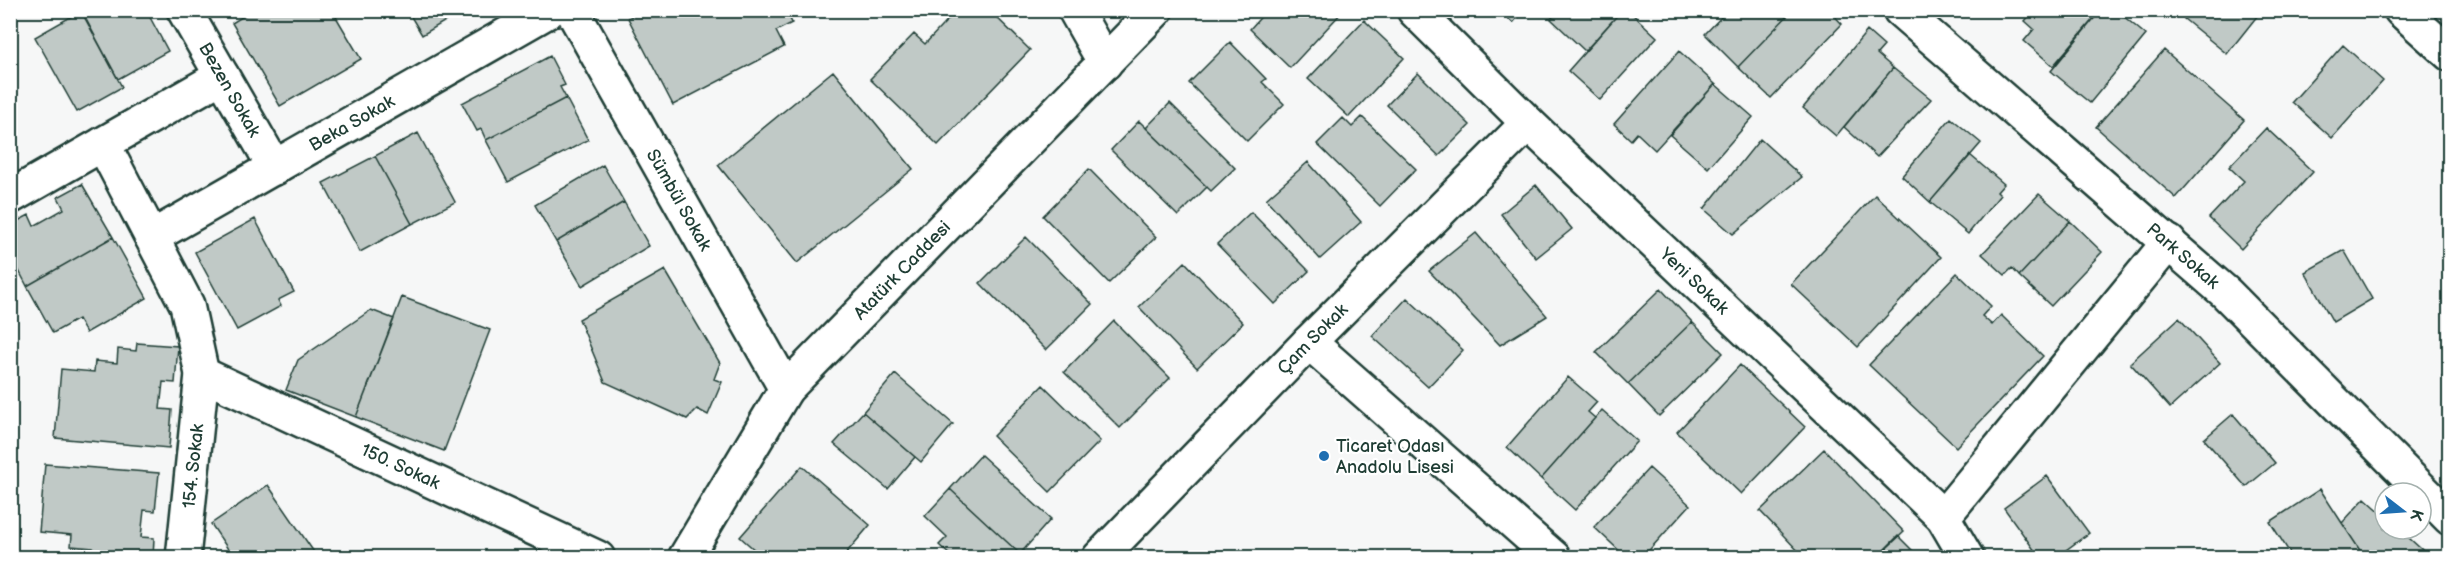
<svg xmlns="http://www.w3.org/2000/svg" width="2460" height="568" font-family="'Balsamiq Sans',sans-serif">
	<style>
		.building { fill: #c0c9c6; stroke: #1f3d34; stroke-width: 1.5 }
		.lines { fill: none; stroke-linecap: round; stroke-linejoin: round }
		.minor-casing { stroke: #1f3d34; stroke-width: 38 }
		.secondary-casing { stroke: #1f3d34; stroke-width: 38 }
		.minor { stroke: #fff; stroke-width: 33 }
		.secondary { stroke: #fff; stroke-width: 33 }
		.poi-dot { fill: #1f6fb2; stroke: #fff; stroke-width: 2 }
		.labels { text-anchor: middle; stroke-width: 4.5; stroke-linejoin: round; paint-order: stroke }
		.street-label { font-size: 18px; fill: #1f3d34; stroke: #fff }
		.poi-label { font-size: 18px; fill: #1f3d34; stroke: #fff; text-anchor: start }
	</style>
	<rect width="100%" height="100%" fill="#f6f7f7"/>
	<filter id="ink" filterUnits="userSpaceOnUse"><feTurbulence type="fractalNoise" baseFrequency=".0167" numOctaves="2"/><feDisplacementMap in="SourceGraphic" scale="12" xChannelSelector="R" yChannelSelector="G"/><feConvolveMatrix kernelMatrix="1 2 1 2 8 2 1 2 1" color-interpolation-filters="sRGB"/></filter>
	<g filter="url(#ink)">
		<path class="building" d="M 146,10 L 168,51 L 118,79 L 81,10 Z
			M 253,10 L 332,10 L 361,59 L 280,106 L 232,23 Z
			M 407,10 L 464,10 L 422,35 Z
			M 642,10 L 786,10 L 792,23 L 776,31 L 784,47 L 673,105 L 628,18 Z
			M 957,10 L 989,10 L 1030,50 L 938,145 L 870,79 L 914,34 L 925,44 Z
			M 1267,10 L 1344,10 L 1290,68 L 1250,29 Z
			M 1499,10 L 1524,10 L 1513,23 Z
			M 1559,10 L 1622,10 L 1585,51 L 1551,19 Z
			M 1622,10 L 1628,10 L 1657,37 L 1600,100 L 1568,71 Z
			M 1728,10 L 1793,10 L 1738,67 L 1705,34 Z
			M 1793,10 L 1829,10 L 1842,24 L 1771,98 L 1738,67 Z
			M 2034,10 L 2101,10 L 2053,66 L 2024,41 L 2034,29 L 2025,21 Z
			M 2101,10 L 2116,10 L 2146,35 L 2090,103 L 2051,71 Z
			M 2191,10 L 2262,10 L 2227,54 L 2184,19 Z
			M 81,11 L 122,87 L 77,112 L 35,37 Z
			M 1364,20 L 1404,58 L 1349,117 L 1308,79 Z
			M 1867,31 L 1884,46 L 1877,54 L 1893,68 L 1836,136 L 1803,108 Z
			M 1230,42 L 1266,79 L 1262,82 L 1284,104 L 1247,141 L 1189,83 Z
			M 2343,45 L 2383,81 L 2332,138 L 2292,102 Z
			M 2164,50 L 2244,120 L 2176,198 L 2096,127 Z
			M 1679,51 L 1715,84 L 1655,150 L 1637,133 L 1631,140 L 1614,124 Z
			M 550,56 L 565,85 L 560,87 L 566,98 L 486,140 L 481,129 L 477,131 L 462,103 Z
			M 1893,68 L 1931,99 L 1877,157 L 1844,127 Z
			M 833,71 L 913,169 L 797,263 L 718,165 Z
			M 1418,73 L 1470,125 L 1439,156 L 1387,105 Z
			M 1715,84 L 1753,117 L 1708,168 L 1670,135 Z
			M 566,98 L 588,140 L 508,182 L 486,140 Z
			M 1170,103 L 1235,168 L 1211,191 L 1146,128 Z
			M 1362,117 L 1416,169 L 1380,206 L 1317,144 L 1343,118 L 1352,127 Z
			M 1951,118 L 1981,143 L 1930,202 L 1902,176 Z
			M 1139,121 L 1207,187 L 1178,216 L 1111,150 Z
			M 2266,128 L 2313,172 L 2241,249 L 2209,218 L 2244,181 L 2229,167 Z
			M 418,133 L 455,202 L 412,224 L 375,156 Z
			M 1760,139 L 1802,177 L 1733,234 L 1704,209 Z
			M 1970,155 L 2004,184 L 1997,192 L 2000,195 L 1968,234 L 1930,202 Z
			M 375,156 L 412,224 L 360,252 L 323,183 Z
			M 1308,162 L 1361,222 L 1320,259 L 1266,199 Z
			M 603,165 L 624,202 L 556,242 L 535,205 Z
			M 1089,169 L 1156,237 L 1109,283 L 1043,216 Z
			M 82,184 L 113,237 L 27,286 L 17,267 L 10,270 L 10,225 L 29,215 L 34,226 L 64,209 L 58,197 Z
			M 1536,185 L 1572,229 L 1536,258 L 1501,214 Z
			M 2039,194 L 2070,221 L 2019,276 L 2012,268 L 2005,275 L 1982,254 Z
			M 1875,195 L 1941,257 L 1858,347 L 1791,284 Z
			M 624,202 L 649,246 L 582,286 L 556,242 Z
			M 1251,212 L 1309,271 L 1275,304 L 1217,244 Z
			M 255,219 L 294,292 L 278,300 L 281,306 L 237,330 L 195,252 Z
			M 2070,221 L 2102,252 L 2051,306 L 2019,276 Z
			M 1476,233 L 1547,316 L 1500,345 L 1429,271 Z
			M 113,237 L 147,298 L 86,333 L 78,319 L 53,333 L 27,286 Z
			M 1026,237 L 1092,304 L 1046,350 L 980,283 Z
			M 2450,241 L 2450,257 L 2442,250 Z
			M 2344,250 L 2372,299 L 2333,322 L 2305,272 Z
			M 1185,262 L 1243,323 L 1197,368 L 1139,307 Z
			M 665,270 L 720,363 L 714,379 L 722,382 L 708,415 L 697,409 L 687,419 L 605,382 L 579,319 Z
			M 1957,273 L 1991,306 L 1982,316 L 1992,325 L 2001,315 L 2043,356 L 1956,447 L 1869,365 Z
			M 1661,289 L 1692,322 L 1628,384 L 1596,352 Z
			M 402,297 L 490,330 L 444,451 L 356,417 Z
			M 1407,298 L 1463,350 L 1428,387 L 1372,336 Z
			M 371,310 L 394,319 L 356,417 L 286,390 L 298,360 Z
			M 2179,318 L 2220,363 L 2170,408 L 2130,363 Z
			M 1114,321 L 1170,378 L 1120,428 L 1064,372 Z
			M 1692,322 L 1723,353 L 1659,416 L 1628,384 Z
			M 137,343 L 178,346 L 175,383 L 163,382 L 160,409 L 172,410 L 169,448 L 55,438 L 61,369 L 94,372 L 95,361 L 117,363 L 118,349 L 136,351 Z
			M 1740,365 L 1805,427 L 1741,494 L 1677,432 Z
			M 2450,371 L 2450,386 L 2442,376 Z
			M 895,374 L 953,424 L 921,462 L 863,412 Z
			M 1568,377 L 1597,402 L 1588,412 L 1595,418 L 1541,479 L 1507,447 Z
			M 1043,385 L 1100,441 L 1050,492 L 993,436 Z
			M 1602,410 L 1637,441 L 1575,510 L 1541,479 Z
			M 863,412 L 915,457 L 888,489 L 834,444 Z
			M 2233,414 L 2275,463 L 2246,487 L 2204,439 Z
			M 1824,449 L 1904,532 L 1876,558 L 1805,558 L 1760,511 Z
			M 981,455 L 1051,519 L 1020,554 L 950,489 Z
			M 45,464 L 159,473 L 155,511 L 144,510 L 141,537 L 154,538 L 153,558 L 93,558 L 93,548 L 71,546 L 72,535 L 39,532 Z
			M 802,466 L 870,525 L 842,558 L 764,558 L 740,537 Z
			M 1649,468 L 1690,505 L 1642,558 L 1627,558 L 1594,527 Z
			M 2047,476 L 2089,533 L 2055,558 L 2040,558 L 2004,508 Z
			M 268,485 L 318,558 L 234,558 L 211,524 Z
			M 950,489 L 1020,554 L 1017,558 L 953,558 L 939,545 L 947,537 L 925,516 Z
			M 2320,489 L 2342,523 L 2365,558 L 2293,558 L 2270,522 Z
			M 2365,498 L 2385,516 L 2385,529 L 2399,529 L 2431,558 L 2365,558 L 2342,523 Z
			M 1898,536 L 1920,558 L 1876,558 Z"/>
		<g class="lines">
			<defs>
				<g id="minor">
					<path id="s1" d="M 184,10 L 275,168"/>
					<path id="s2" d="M 572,10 L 786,389"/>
					<path d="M 1075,10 L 1105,63"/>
					<path id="s3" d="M 1414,10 L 1528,123 L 1943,517 L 1967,558"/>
					<path id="s4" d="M 1900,10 L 2226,293 L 2450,518"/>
					<path d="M 2401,10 L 2450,54"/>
					<path d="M 103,144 L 187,305 L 202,374 L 183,558"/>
					<path d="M 10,197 L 222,76"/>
					<path id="s5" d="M 152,237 L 550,10"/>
					<path d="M 1309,342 L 1554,558"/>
					<path id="s6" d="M 202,374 L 598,558"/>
					<path d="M 1943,517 L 2169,242"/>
					<path id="s7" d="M 1099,558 L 1309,342 L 1528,123"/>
				</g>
				<g id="secondary">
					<path id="s8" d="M 685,558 L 786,389 L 1156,10"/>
				</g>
			</defs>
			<use href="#minor" class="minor-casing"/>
			<use href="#secondary" class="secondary-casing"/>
			<use href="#minor" class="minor"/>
			<use href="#secondary" class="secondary"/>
		</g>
	</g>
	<circle class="poi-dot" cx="1324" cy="456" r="6"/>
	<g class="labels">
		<g class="street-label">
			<text dy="6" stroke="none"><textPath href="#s1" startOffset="92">Bezen Sokak</textPath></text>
			<text dy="6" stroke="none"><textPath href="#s5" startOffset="230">Beka Sokak</textPath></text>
			<text dy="6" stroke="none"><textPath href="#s2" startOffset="218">Sümbül Sokak</textPath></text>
			<text dy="6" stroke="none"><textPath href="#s4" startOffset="375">Park Sokak</textPath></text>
			<text dy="6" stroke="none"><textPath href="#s8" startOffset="363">Atatürk Caddesi</textPath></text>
			<text dy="6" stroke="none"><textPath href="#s3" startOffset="390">Yeni Sokak</textPath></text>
			<text dy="6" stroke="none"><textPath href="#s7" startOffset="306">Çam Sokak</textPath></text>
			<text transform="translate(193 466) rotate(-84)" y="6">154. Sokak</text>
			<text dy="6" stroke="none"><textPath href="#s6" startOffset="219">150. Sokak</textPath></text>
		</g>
		<g class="poi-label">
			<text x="1336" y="452">Ticaret Odası<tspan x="1336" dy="21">Anadolu Lisesi</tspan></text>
		</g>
	</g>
	<rect width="2460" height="568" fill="none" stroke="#fff" stroke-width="36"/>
	<rect x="18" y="18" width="2424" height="532" fill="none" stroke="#1f3d34" stroke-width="2" filter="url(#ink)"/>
	<g transform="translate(2403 511) rotate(107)"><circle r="28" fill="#ffffff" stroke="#a5b1ae" stroke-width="1.5"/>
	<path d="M0-4.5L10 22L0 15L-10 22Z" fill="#1f6fb2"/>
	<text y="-9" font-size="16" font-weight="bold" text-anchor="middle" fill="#1f3d34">K</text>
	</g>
</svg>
